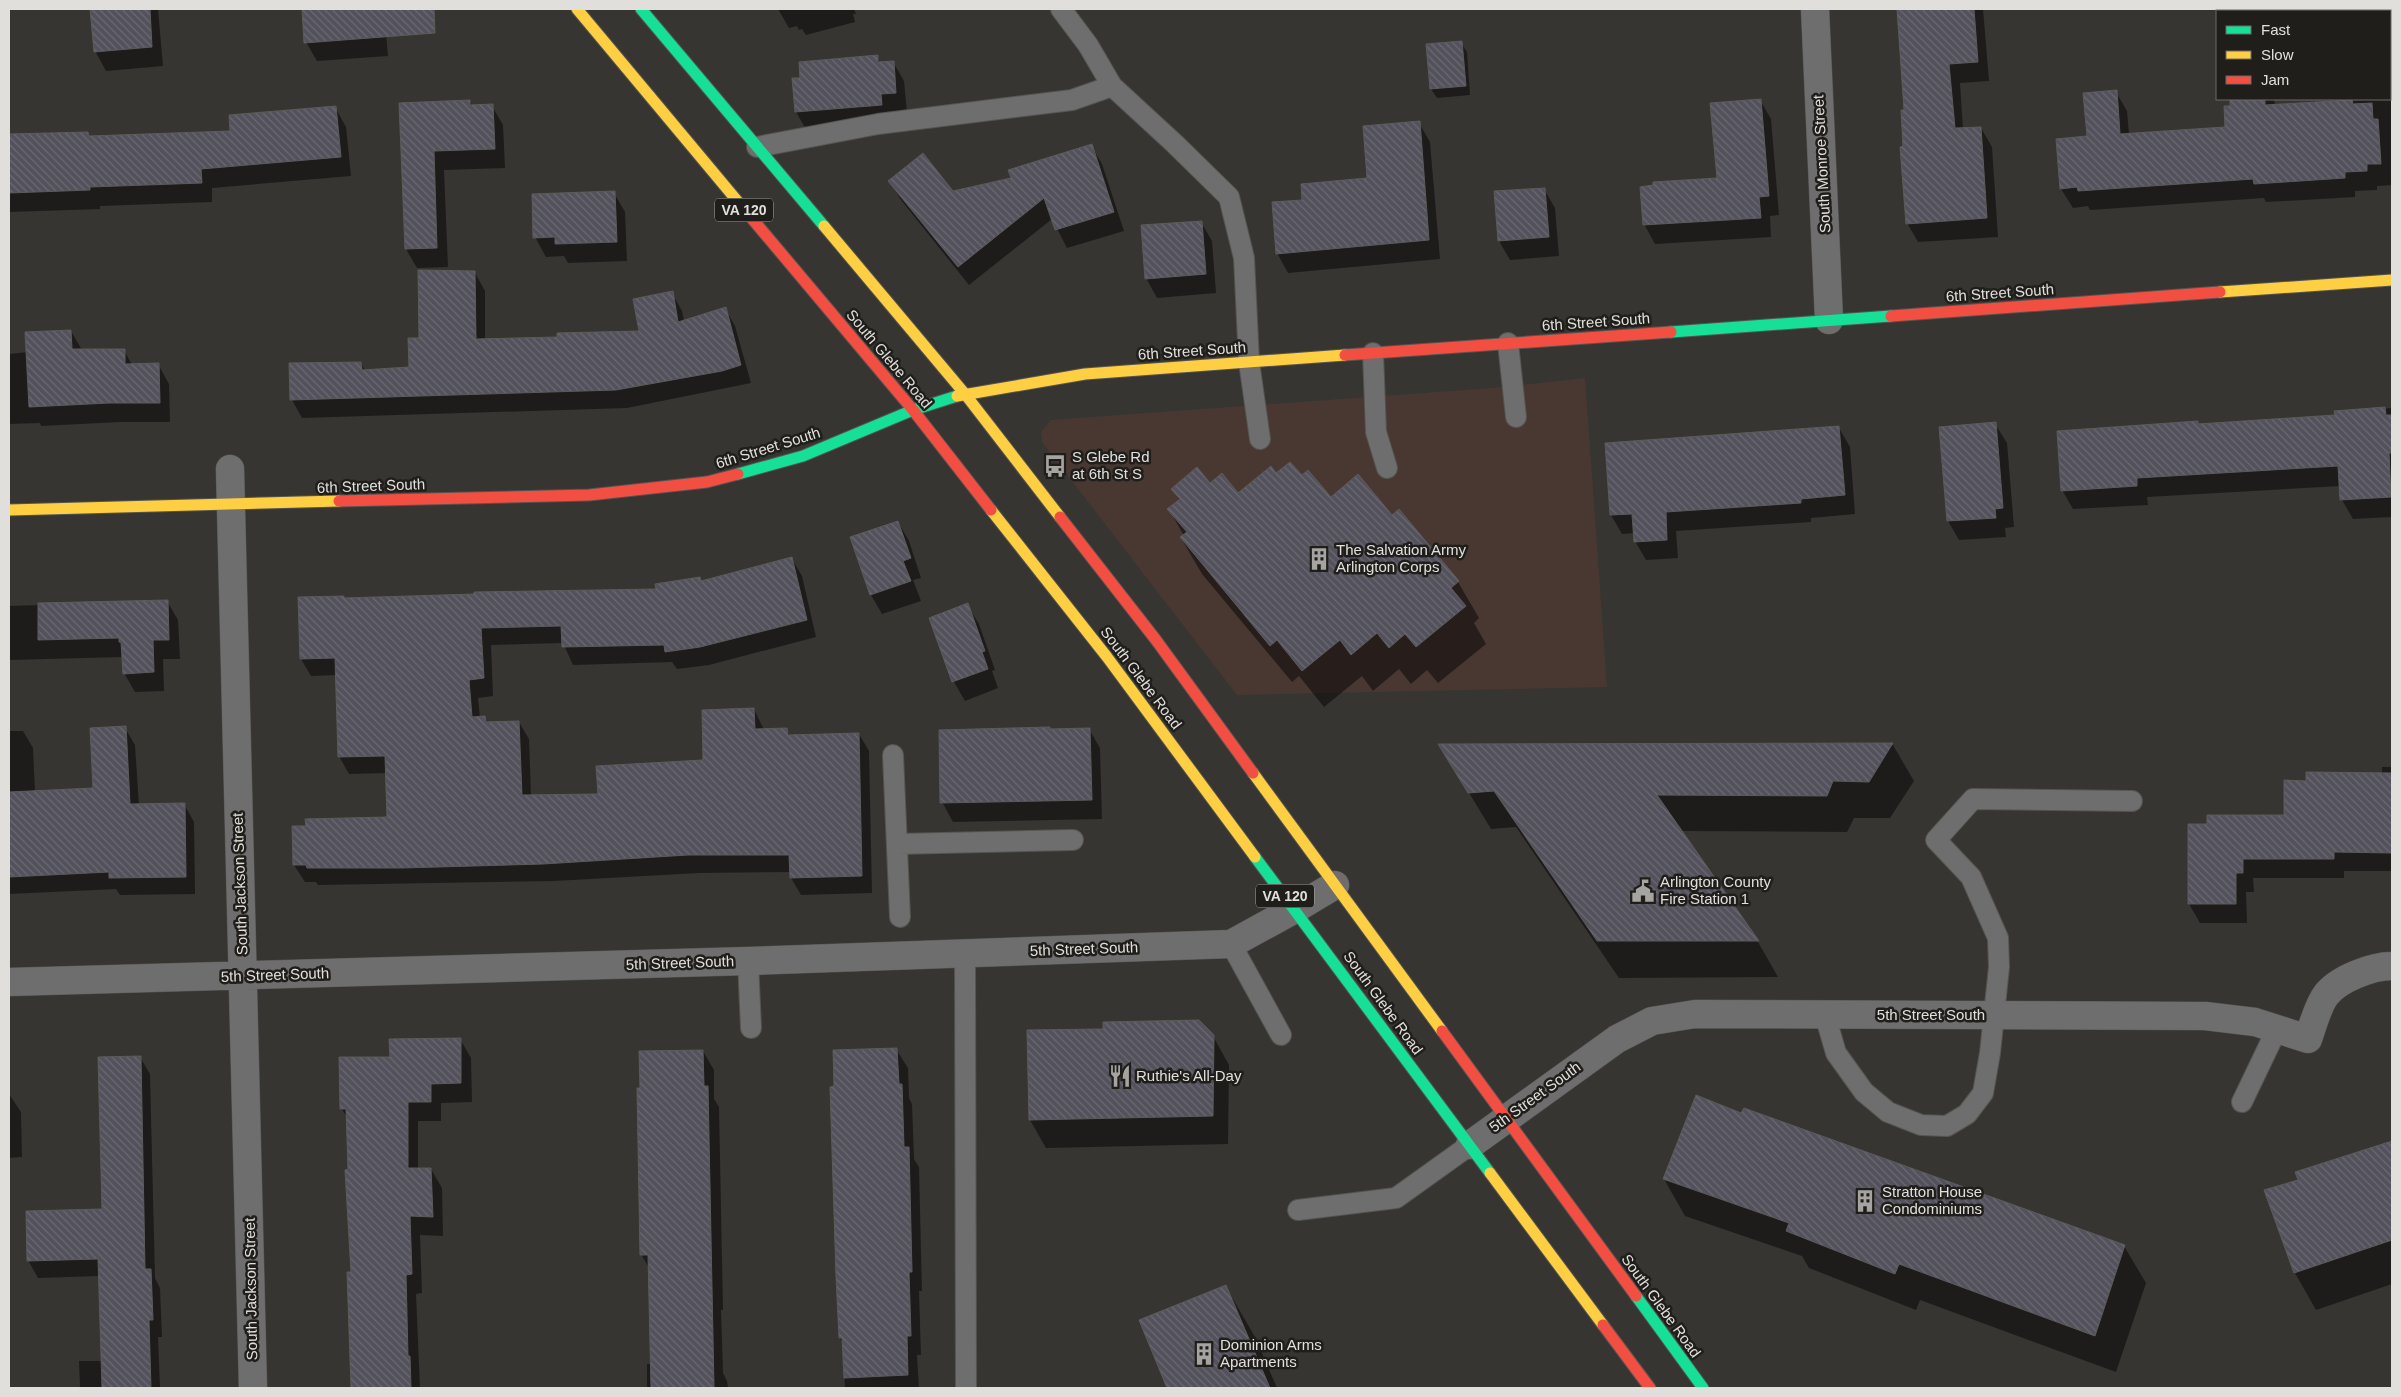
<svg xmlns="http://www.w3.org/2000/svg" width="2401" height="1397" font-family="Helvetica,sans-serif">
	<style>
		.commercial { fill: #493832 }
		.shadow { fill: #0007 }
		.building { fill: url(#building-back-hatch); stroke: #5c5b5b }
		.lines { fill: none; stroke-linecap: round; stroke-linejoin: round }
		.lane-casing { stroke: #555451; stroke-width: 22 }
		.street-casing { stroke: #555451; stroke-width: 29 }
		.fast-casing { stroke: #555451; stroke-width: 13 }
		.slow-casing { stroke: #555451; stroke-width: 13 }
		.jam-casing { stroke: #555451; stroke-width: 13 }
		.lane { stroke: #6f6e6e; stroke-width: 20 }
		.street { stroke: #6f6e6e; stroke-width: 28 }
		.fast { stroke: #16e098; stroke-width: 11 }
		.slow { stroke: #ffcf43; stroke-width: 11 }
		.jam { stroke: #f24e42; stroke-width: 11 }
		.labels { text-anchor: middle; stroke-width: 5; stroke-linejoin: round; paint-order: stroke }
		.shield { fill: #1f1e1b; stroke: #a7a5a2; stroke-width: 1 }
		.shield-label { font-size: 14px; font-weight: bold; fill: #e1dfdc }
		.street-label { font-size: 15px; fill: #e1dfdc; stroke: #1f1e1b }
		.poi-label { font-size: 15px; fill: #e1dfdc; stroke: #1f1e1b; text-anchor: start }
	</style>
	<defs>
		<pattern id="building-back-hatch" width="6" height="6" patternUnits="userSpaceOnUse" patternTransform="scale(1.25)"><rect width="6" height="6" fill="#53525c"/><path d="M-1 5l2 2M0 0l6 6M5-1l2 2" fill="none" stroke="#6b6a73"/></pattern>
	</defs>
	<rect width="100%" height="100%" fill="#373532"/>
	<path class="commercial" d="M 1585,378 L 1607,687 L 1237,695 L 1042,442 L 1041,432 L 1051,420 L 1493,388 Z"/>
	<path class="shadow" d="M 92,9 L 158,9 L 163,66 L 106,71 L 95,51 Z
		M 303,9 L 384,9 L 388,56 L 317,61 L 306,42 Z
		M 778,9 L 854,9 L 856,14 L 853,14 L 855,22 L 806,35 L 802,29 L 799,30 L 797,26 L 789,28 Z
		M 1898,9 L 1983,9 L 1989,81 L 1960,83 L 1963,129 L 1981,128 L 1992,147 L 1998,237 L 1918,242 L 1907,223 L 1905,111 Z
		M 2222,9 L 2280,9 L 2281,11 L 2223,11 Z
		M 2345,9 L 2386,9 L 2386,11 L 2346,11 Z
		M 1461,43 L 1467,52 L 1470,95 L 1437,98 L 1431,89 Z
		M 877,57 L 880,63 L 893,62 L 904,81 L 907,112 L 807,131 L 796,112 L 794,80 L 802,79 Z
		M 2116,92 L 2127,111 L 2129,134 L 2227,128 L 2231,99 L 2274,99 L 2275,106 L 2392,98 L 2392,185 L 2377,186 L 2377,190 L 2355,191 L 2355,197 L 2266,202 L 2264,198 L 2090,210 L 2088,206 L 2073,208 L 2061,189 L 2058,140 L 2088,137 Z
		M 1760,100 L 1771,119 L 1779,215 L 1770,216 L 1771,237 L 1655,244 L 1644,224 L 1718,179 Z
		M 469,101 L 473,106 L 492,106 L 503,125 L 505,168 L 444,170 L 448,267 L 417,268 L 406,249 L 400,104 Z
		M 335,107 L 346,127 L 351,176 L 212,188 L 212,202 L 100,206 L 100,209 L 9,212 L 9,135 L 88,133 L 90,137 L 232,132 Z
		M 1419,123 L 1430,142 L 1440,259 L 1288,273 L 1277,253 L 1304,201 L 1369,179 Z
		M 1091,145 L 1102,164 L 1124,231 L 1067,248 L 1052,219 L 969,285 L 901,200 L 890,181 L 952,192 L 1012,178 Z
		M 1544,189 L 1555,208 L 1559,256 L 1510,260 L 1499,241 Z
		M 614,193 L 625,212 L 627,261 L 568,263 L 564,256 L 546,257 L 535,237 Z
		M 1201,222 L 1212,241 L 1216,293 L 1157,298 L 1146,278 Z
		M 475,273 L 485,291 L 485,340 L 640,333 L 672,293 L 682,311 L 684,321 L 725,308 L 735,326 L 751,383 L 627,408 L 302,418 L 292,400 L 361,363 L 365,371 L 411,368 L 420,339 Z
		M 71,331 L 82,350 L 124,350 L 132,365 L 158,364 L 169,384 L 170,422 L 120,422 L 41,426 L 40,423 L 9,424 L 9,354 L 28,352 Z
		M 2392,408 L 2392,517 L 2353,519 L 2342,500 L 2341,486 L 2147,497 L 2148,505 L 2073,509 L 2062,490 L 2197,422 L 2199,425 L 2336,416 L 2336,412 Z
		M 1995,424 L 2007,443 L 2014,527 L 2005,528 L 2006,537 L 1959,540 L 1948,521 L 1940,428 Z
		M 1839,428 L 1850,447 L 1855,514 L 1811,518 L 1811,522 L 1676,531 L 1678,558 L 1646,560 L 1635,541 L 1635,533 L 1622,534 L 1611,515 L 1606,444 Z
		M 1276,475 L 1302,477 L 1331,498 L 1392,517 L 1458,582 L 1479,618 L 1474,623 L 1486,644 L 1438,683 L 1427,670 L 1411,684 L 1399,669 L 1373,691 L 1362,676 L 1324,707 L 1299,676 L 1292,682 L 1202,574 L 1181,538 L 1184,536 L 1169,509 L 1180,501 L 1173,489 L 1210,485 L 1238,495 Z
		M 898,522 L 909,541 L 921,578 L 913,580 L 921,601 L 882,614 L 871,595 L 852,538 Z
		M 792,559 L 802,576 L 816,637 L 709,665 L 677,669 L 672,662 L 573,665 L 563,643 L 491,645 L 493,696 L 478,698 L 480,718 L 485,718 L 488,723 L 519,722 L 529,739 L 531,796 L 599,795 L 705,762 L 754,709 L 764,730 L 786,729 L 790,736 L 859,734 L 869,751 L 872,893 L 801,895 L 791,878 L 791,872 L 699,873 L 554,881 L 318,885 L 316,882 L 305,882 L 294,865 L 388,818 L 387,773 L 349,774 L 339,756 L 337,675 L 311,676 L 301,659 L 344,599 L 658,590 L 700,578 L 702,582 Z
		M 167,601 L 178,620 L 180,659 L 163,659 L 164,691 L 135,692 L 124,673 L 123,657 L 9,660 L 9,606 Z
		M 967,605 L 979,624 L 995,670 L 992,671 L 998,688 L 965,701 L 954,682 L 931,618 Z
		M 125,728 L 135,745 L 139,805 L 184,804 L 194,822 L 195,894 L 120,895 L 116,889 L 9,894 L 9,731 L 23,731 L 33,748 L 35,792 L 95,789 Z
		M 1089,729 L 1100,748 L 1102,819 L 953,822 L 942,802 Z
		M 1440,745 L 1893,745 L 1914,781 L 1890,818 L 1854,818 L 1847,832 L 1681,831 L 1758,942 L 1778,977 L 1619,978 L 1516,827 L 1491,829 Z
		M 2382,767 L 2392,767 L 2392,871 L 2344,871 L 2344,878 L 2253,878 L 2254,892 L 2246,892 L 2247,923 L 2200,923 L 2189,904 L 2208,826 L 2285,816 L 2308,782 L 2382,774 Z
		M 1213,1036 L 1229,1065 L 1228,1144 L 1046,1148 L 1030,1120 Z
		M 460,1039 L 471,1058 L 472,1102 L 441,1103 L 441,1121 L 418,1121 L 418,1169 L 431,1169 L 442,1188 L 443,1236 L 420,1235 L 422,1293 L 416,1294 L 420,1388 L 353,1388 L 348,1273 L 352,1273 L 348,1119 L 341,1108 L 391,1058 Z
		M 896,1049 L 908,1068 L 909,1098 L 912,1104 L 914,1159 L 919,1167 L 922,1291 L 919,1291 L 921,1355 L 917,1355 L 919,1388 L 845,1388 L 843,1344 L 840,1338 Z
		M 703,1051 L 714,1070 L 714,1099 L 719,1107 L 723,1310 L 721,1310 L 723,1373 L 727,1381 L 728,1388 L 647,1388 L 647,1364 L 651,1364 L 649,1268 L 641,1254 Z
		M 140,1057 L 150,1074 L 155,1278 L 160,1288 L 162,1337 L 158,1337 L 160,1388 L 80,1388 L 79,1361 L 102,1361 L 100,1276 L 38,1278 L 28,1260 L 103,1210 Z
		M 9,1094 L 21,1112 L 22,1157 L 9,1158 Z
		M 1742,1115 L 2124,1246 L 2146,1283 L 2116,1372 L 1920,1300 L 1916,1310 L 1809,1268 L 1802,1256 L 1685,1216 L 1664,1179 Z
		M 2392,1142 L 2392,1284 L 2316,1310 L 2295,1273 L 2266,1191 L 2300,1180 L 2297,1173 Z
		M 1226,1287 L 1255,1337 L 1277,1388 L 1168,1388 L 1141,1320 Z"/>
	<path class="building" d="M 90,9 L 150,9 L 152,47 L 94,52 Z
		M 302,9 L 434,9 L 435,33 L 304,43 Z
		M 1897,9 L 1974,9 L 1978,62 L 1949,64 L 1955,128 L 1981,127 L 1987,218 L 1906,224 L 1900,147 L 1903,146 L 1901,110 L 1904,110 Z
		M 1462,41 L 1466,86 L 1430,89 L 1426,44 Z
		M 878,55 L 878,62 L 894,61 L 896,93 L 881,94 L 882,105 L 795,112 L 792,78 L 800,78 L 799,62 Z
		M 2117,90 L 2120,134 L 2225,127 L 2224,106 L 2230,106 L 2230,99 L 2265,99 L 2265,105 L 2352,100 L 2353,104 L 2372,103 L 2373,119 L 2378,119 L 2381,164 L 2367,164 L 2367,171 L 2345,172 L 2345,178 L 2254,184 L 2253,179 L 2078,191 L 2077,187 L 2060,189 L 2056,139 L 2087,136 L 2083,93 Z
		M 1761,99 L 1769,196 L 1759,197 L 1761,218 L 1643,225 L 1640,187 L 1653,185 L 1653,182 L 1717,178 L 1710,103 Z
		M 470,100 L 470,105 L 493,104 L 495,149 L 434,151 L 437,248 L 405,249 L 399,103 Z
		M 336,106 L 341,157 L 201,169 L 202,183 L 90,187 L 90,190 L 9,193 L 9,134 L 88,132 L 89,136 L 230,131 L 229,115 Z
		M 1420,121 L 1429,240 L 1276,254 L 1272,202 L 1302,200 L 1301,184 L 1367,178 L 1363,126 Z
		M 1092,144 L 1114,212 L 1055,230 L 1044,198 L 958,267 L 888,181 L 923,153 L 953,191 L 1011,178 L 1008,170 Z
		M 1545,188 L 1549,237 L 1498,241 L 1494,191 Z
		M 615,191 L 617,242 L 555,244 L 555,237 L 533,238 L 532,194 Z
		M 1202,221 L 1206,274 L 1145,279 L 1141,225 Z
		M 418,270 L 475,271 L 476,339 L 557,337 L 557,333 L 639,331 L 633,299 L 673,291 L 678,322 L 726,307 L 741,365 L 722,371 L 616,390 L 290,400 L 289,363 L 361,362 L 362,370 L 409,367 L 408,338 L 419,338 Z
		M 71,330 L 72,349 L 125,349 L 125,364 L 159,363 L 160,403 L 109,403 L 29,407 L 25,332 Z
		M 2385,407 L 2386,415 L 2392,415 L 2392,453 L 2389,453 L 2391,497 L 2340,500 L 2338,466 L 2137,478 L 2137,486 L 2061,491 L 2057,431 L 2198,421 L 2198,424 L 2335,415 L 2334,411 Z
		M 1996,422 L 2003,508 L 1995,509 L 1996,518 L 1947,521 L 1939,427 Z
		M 1839,426 L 1845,495 L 1801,499 L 1801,503 L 1666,512 L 1667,540 L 1634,542 L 1632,514 L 1610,515 L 1605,443 Z
		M 1290,462 L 1302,475 L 1308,470 L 1331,497 L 1358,474 L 1392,515 L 1399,509 L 1459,581 L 1451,588 L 1466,606 L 1416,647 L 1405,634 L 1389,648 L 1377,633 L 1351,655 L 1340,640 L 1302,671 L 1277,640 L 1270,646 L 1180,537 L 1187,532 L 1167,509 L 1180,499 L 1171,489 L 1197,467 L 1210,483 L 1222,473 L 1238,493 L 1271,466 L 1276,473 Z
		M 898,521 L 911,558 L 903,561 L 911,581 L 870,595 L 850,537 Z
		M 792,557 L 807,620 L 700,647 L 665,652 L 664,645 L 562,647 L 561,626 L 481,628 L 484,678 L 469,680 L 472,717 L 485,716 L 486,722 L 519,721 L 522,795 L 598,794 L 596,766 L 703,760 L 702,710 L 754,708 L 755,729 L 787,728 L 788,735 L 859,733 L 862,876 L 790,878 L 789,855 L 688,855 L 543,864 L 402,868 L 307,868 L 306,865 L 293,865 L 292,826 L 306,826 L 305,819 L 387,817 L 385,756 L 338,757 L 335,658 L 300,659 L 298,597 L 344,596 L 344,598 L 474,594 L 474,592 L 656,589 L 655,584 L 700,577 L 701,581 Z
		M 168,600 L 169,640 L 153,640 L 154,672 L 123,674 L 121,642 L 119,642 L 119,638 L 38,640 L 38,603 Z
		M 968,603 L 985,651 L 982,652 L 988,669 L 952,682 L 929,618 Z
		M 126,726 L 130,804 L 185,803 L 186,877 L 109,878 L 109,872 L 9,877 L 9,792 L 93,788 L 90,728 Z
		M 1050,727 L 1050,729 L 1090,728 L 1092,800 L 940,803 L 939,730 Z
		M 1893,743 L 1869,782 L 1833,781 L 1827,796 L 1657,795 L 1759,941 L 1597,941 L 1494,791 L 1468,793 L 1438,744 Z
		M 2306,772 L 2392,773 L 2392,853 L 2334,852 L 2334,859 L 2243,859 L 2243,873 L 2236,873 L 2236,904 L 2188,904 L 2188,824 L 2207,824 L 2207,815 L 2284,815 L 2284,780 L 2306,781 Z
		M 1199,1020 L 1214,1035 L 1213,1116 L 1029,1120 L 1027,1030 L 1103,1029 L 1103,1022 Z
		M 461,1038 L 461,1083 L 431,1084 L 431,1102 L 408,1102 L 408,1168 L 431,1168 L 433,1217 L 410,1216 L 412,1274 L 406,1275 L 408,1356 L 410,1356 L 411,1388 L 351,1388 L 347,1272 L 351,1272 L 345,1170 L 348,1169 L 346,1109 L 340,1109 L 339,1057 L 390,1057 L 389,1039 Z
		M 897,1048 L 899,1084 L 902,1084 L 904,1147 L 909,1147 L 912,1272 L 909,1272 L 911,1336 L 907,1336 L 908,1375 L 844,1378 L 842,1338 L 839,1338 L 836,1276 L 830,1087 L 834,1086 L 833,1050 Z
		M 703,1050 L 704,1086 L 708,1086 L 714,1388 L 651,1388 L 648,1255 L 640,1255 L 637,1088 L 640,1088 L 639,1051 Z
		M 141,1056 L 145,1269 L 151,1269 L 153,1320 L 149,1320 L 151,1388 L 102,1388 L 98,1259 L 27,1261 L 26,1211 L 102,1209 L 98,1057 Z
		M 1696,1095 L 1741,1113 L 1744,1108 L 2125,1245 L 2095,1336 L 1899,1264 L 1895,1274 L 1786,1231 L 1789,1223 L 1663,1179 Z
		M 2392,1141 L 2392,1240 L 2294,1273 L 2264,1190 L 2298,1180 L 2295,1172 Z
		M 1226,1285 L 1270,1388 L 1167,1388 L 1139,1320 Z"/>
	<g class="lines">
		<defs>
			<path id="lane" d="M 1061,9 L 1088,45 L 1112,86 L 1175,144 L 1229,197 L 1244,258 L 1249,362 L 1260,439
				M 757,147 L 878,124 L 1072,100 L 1112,86
				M 1508,343 L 1516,417
				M 1373,353 L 1376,432 L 1387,468
				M 893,755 L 900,917
				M 897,844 L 1073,840
				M 1231,944 L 1281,1035
				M 965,953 L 966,1388
				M 748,961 L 751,1028
				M 1825,1015 L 1836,1053 L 1864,1092 L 1888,1112 L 1921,1125 L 1947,1126 L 1967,1114 L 1983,1093 L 1990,1053 L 1999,967 L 1998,938 L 1971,877 L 1936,840 L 1973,799 L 2132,801
				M 2242,1102 L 2277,1029
				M 1298,1210 L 1396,1198 L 1470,1145"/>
			<path id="street" d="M 1815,9 L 1829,320
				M 230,469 L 253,1388
				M 9,982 L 748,961 L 1231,944 L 1295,909 L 1335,885
				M 1470,1145 L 1617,1039 L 1652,1021 L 1695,1014 L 2205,1016 L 2255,1022 L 2308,1039 C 2312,1028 2318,1005 2326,995 C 2338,979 2372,966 2392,966"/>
			<path id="fast" d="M 641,9 L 824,226
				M 1671,332 L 1891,316
				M 738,474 L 803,456 L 913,410 L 957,396
				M 1255,857 L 1490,1173
				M 1636,1296 L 1703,1388"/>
			<path id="slow" d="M 577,9 L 749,215
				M 824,226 L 965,394 L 1060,517
				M 2220,292 L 2392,280
				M 957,396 L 1085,374 L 1345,355
				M 9,510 L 339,501
				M 991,510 L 1107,657 L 1255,857
				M 1253,773 L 1442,1031
				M 1490,1173 L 1603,1325"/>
			<path id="jam" d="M 749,215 L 913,410 L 991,510
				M 1891,316 L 2220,292
				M 1345,355 L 1671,332
				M 339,501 L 589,495 L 707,482 L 738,474
				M 1060,517 L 1156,640 L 1253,773
				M 1442,1031 L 1636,1296
				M 1603,1325 L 1650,1388"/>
		</defs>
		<use href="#lane" class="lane-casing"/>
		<use href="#street" class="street-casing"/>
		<use href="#fast" class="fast-casing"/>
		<use href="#slow" class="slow-casing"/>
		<use href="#jam" class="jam-casing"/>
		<use href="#lane" class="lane"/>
		<use href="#street" class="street"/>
		<use href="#fast" class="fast"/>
		<use href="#slow" class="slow"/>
		<use href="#jam" class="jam"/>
	</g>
	<defs>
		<symbol id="bus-bare" viewBox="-9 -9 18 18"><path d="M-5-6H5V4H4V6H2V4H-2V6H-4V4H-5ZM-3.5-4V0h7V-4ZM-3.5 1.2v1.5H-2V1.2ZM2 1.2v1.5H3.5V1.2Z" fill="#a6a4a0" stroke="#1f1e1b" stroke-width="2.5" paint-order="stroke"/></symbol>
		<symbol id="building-bare" viewBox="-9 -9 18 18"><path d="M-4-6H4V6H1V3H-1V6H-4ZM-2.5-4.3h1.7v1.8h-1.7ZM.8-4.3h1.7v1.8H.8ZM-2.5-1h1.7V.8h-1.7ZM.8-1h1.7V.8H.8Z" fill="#a6a4a0" stroke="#1f1e1b" stroke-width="2.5" paint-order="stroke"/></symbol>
		<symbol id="civic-bare" viewBox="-9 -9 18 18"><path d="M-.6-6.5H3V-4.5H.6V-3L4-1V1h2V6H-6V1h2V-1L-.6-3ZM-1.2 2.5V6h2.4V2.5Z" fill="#a6a4a0" stroke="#1f1e1b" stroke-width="2.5" paint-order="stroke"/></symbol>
		<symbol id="restaurant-bare" viewBox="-9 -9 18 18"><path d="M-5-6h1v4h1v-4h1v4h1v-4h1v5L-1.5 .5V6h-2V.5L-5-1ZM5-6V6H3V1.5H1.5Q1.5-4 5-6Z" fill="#a6a4a0" stroke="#1f1e1b" stroke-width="2.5" paint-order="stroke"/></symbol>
	</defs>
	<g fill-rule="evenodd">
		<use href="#bus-bare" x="1039" y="450" width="32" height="32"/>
		<use href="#building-bare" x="1303" y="543" width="32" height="32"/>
		<use href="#civic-bare" x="1627" y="875" width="32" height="32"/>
		<use href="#restaurant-bare" x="1104" y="1060" width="32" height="32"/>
		<use href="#building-bare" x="1849" y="1185" width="32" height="32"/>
		<use href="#building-bare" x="1188" y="1338" width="32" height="32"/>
	</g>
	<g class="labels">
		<g class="shield">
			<rect x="715" y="198.5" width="58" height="23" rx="4"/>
			<rect x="1256" y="884.5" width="58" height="23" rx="4"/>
		</g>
		<g class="shield-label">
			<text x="744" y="215">VA 120</text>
			<text x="1285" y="901">VA 120</text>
		</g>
		<g class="street-label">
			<text transform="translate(1822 164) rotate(-93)" y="5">South Monroe Street</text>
			<text transform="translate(2000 293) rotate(-4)" y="5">6th Street South</text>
			<text transform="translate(1596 322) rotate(-4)" y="5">6th Street South</text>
			<text transform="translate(1192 351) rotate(-4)" y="5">6th Street South</text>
			<text transform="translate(889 359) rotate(50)" y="5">South Glebe Road</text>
			<text transform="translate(768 448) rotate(-17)" y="5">6th Street South</text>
			<text transform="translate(371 486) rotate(-2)" y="5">6th Street South</text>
			<text transform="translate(1141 678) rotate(53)" y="5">South Glebe Road</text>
			<text transform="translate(240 884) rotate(-92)" y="5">South Jackson Street</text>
			<text transform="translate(1084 949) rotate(-2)" y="5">5th Street South</text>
			<text transform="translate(680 963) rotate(-2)" y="5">5th Street South</text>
			<text transform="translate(275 975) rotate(-2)" y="5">5th Street South</text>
			<text transform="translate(1383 1003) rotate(54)" y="5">South Glebe Road</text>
			<text x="1931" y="1020">5th Street South</text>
			<text transform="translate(1535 1097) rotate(-36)" y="5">5th Street South</text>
			<text transform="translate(251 1289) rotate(-91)" y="5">South Jackson Street</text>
			<text transform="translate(1661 1306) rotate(54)" y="5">South Glebe Road</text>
		</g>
		<g class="poi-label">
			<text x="1072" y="462">S Glebe Rd<tspan x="1072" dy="17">at 6th St S</tspan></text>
			<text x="1336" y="555">The Salvation Army<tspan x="1336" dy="17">Arlington Corps</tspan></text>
			<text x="1660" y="887">Arlington County<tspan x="1660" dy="17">Fire Station 1</tspan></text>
			<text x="1136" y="1081">Ruthie's All-Day</text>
			<text x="1882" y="1197">Stratton House<tspan x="1882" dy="17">Condominiums</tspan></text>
			<text x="1220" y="1350">Dominion Arms<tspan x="1220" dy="17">Apartments</tspan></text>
		</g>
	</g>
	<rect width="2401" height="1397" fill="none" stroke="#e1dfdc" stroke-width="20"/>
	<rect x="2216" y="10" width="175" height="90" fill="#1f1e1b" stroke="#6d6b68"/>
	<rect x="2226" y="26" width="25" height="8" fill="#16e098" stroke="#6d6b68"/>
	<text x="2261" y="35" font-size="15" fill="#e1dfdc">Fast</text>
	<rect x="2226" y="51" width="25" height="8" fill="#ffcf43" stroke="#6d6b68"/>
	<text x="2261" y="60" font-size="15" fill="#e1dfdc">Slow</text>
	<rect x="2226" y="76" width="25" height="8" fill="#f24e42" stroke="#6d6b68"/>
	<text x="2261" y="85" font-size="15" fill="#e1dfdc">Jam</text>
</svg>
